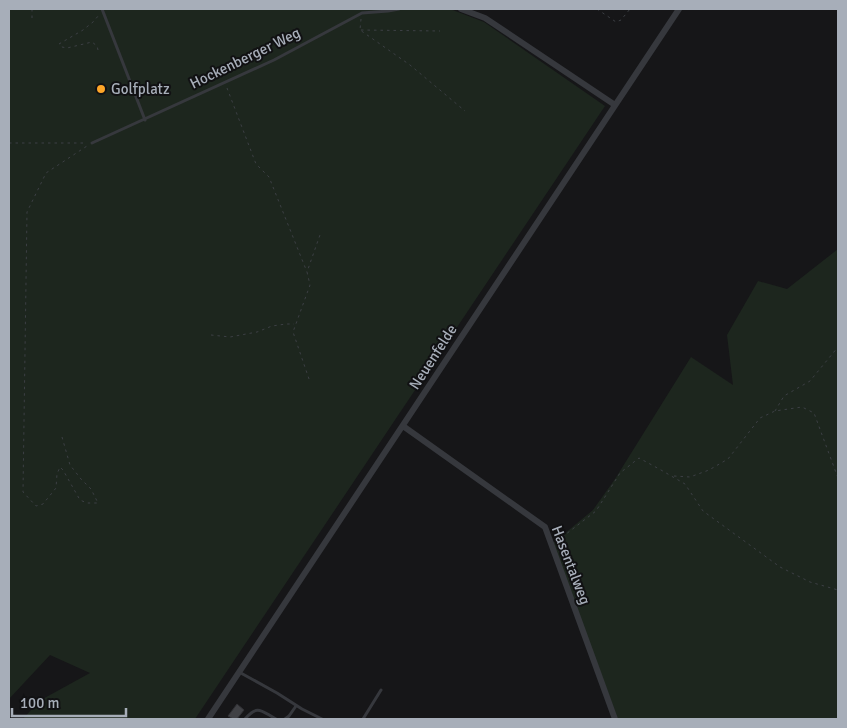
<svg xmlns="http://www.w3.org/2000/svg" width="847" height="728" font-family="Signika,sans-serif">
	<style>
		.green { fill: #1d261e }
		.building { fill: #404145; stroke: #303034 }
		.lines { fill: none; stroke-linecap: round; stroke-linejoin: round }
		.path { stroke: #3c3f44; stroke-width: 1; stroke-dasharray: 2.5 4; stroke-linecap: butt }
		.service { stroke: #36383d; stroke-width: 3 }
		.minor { stroke: #36383d; stroke-width: 6 }
		.poi-dot { fill: #fea628; stroke: #111113; stroke-width: 2 }
		.labels { text-anchor: middle; stroke-width: 4; stroke-linejoin: round; paint-order: stroke }
		.street-label { font-size: 15px; fill: #a7aeb9; stroke: #111113 }
		.poi-label { font-size: 15px; fill: #a7aeb9; stroke: #111113; text-anchor: start }
	</style>
	<rect width="100%" height="100%" fill="#161618"/>
	<path class="green" d="M 9,9 L 450,9 L 484,22 L 605,106 L 195,719 L 23,719 L 39,701 L 90,673 L 50,655 L 9,699 Z
		M 838,249 L 838,719 L 618,719 L 552,544 L 593,510 L 615,479 L 691,357 L 733,385 L 727,335 L 758,281 L 787,289 Z"/>
	<path class="building" d="M 237,704 L 244,710 L 237,719 L 233,719 L 228,716 Z"/>
	<g class="lines">
		<path class="path" d="M 32,9 L 32,21
			M 597,9 L 616,22 L 621,20 L 630,9
			M 361,19 L 360,30 L 410,65 L 465,111
			M 361,30 L 440,31
			M 98,50 L 97,46 L 92,42 L 67,48 L 62,47 L 59,44 L 83,30 L 93,22 L 99,15
			M 227,88 L 256,164 L 269,177 L 307,272
			M 9,143 L 86,143
			M 211,335 L 230,337 L 257,332 L 272,326 L 286,324 L 294,324
			M 309,379 L 293,332 L 310,285 L 307,272 L 321,232
			M 775,411 L 784,396 L 810,381 L 838,347
			M 62,437 L 70,465 L 81,479 L 91,489 L 98,503 L 87,503 L 80,500 L 63,470 L 60,467 L 57,474 L 56,488 L 43,504 L 36,506 L 23,492 L 27,212 L 46,173 L 87,146
			M 674,476 L 690,477 L 709,470 L 728,459 L 760,418 L 775,411 L 802,407 L 814,413 L 838,478
			M 557,541 L 596,511 L 620,473 L 639,458 L 661,470 L 685,484 L 703,511 L 780,567 L 810,582 L 838,590"/>
		<path class="service" d="M 102,9 L 145,120
			M 92,143 L 274,60 L 362,13 L 388,11 L 399,9
			M 239,672 L 277,693 L 302,709 L 322,719
			M 245,719 C 258,704 261,711 276,719
			M 285,719 L 289,716 L 296,706
			M 363,719 L 381,690"/>
		<path class="minor" d="M 461,9 L 485,18 L 615,105
			M 403,426 L 545,527 L 615,719
			M 208,719 L 679,9"/>
	</g>
	<circle class="poi-dot" cx="101" cy="89" r="5"/>
	<g class="labels">
		<g class="street-label">
			<text transform="translate(245 58) rotate(-26)" y="5">Hockenberger Weg</text>
			<text transform="translate(433 357) rotate(-57)" y="5">Neuenfelde</text>
			<text transform="translate(571 565) rotate(69)" y="5">Hasentalweg</text>
		</g>
		<g class="poi-label">
			<text x="111" y="94">Golfplatz</text>
		</g>
	</g>
	<rect width="847" height="728" fill="none" stroke="#a7aeb9" stroke-width="20"/>
	<path d="M12 708v8h114v-8" fill="none" stroke="#a7aeb9" stroke-width="2.5"/>
	<text x="20" y="708" font-size="15" fill="#a7aeb9" stroke="#111113" stroke-width="4" paint-order="stroke">100 m</text>
</svg>
